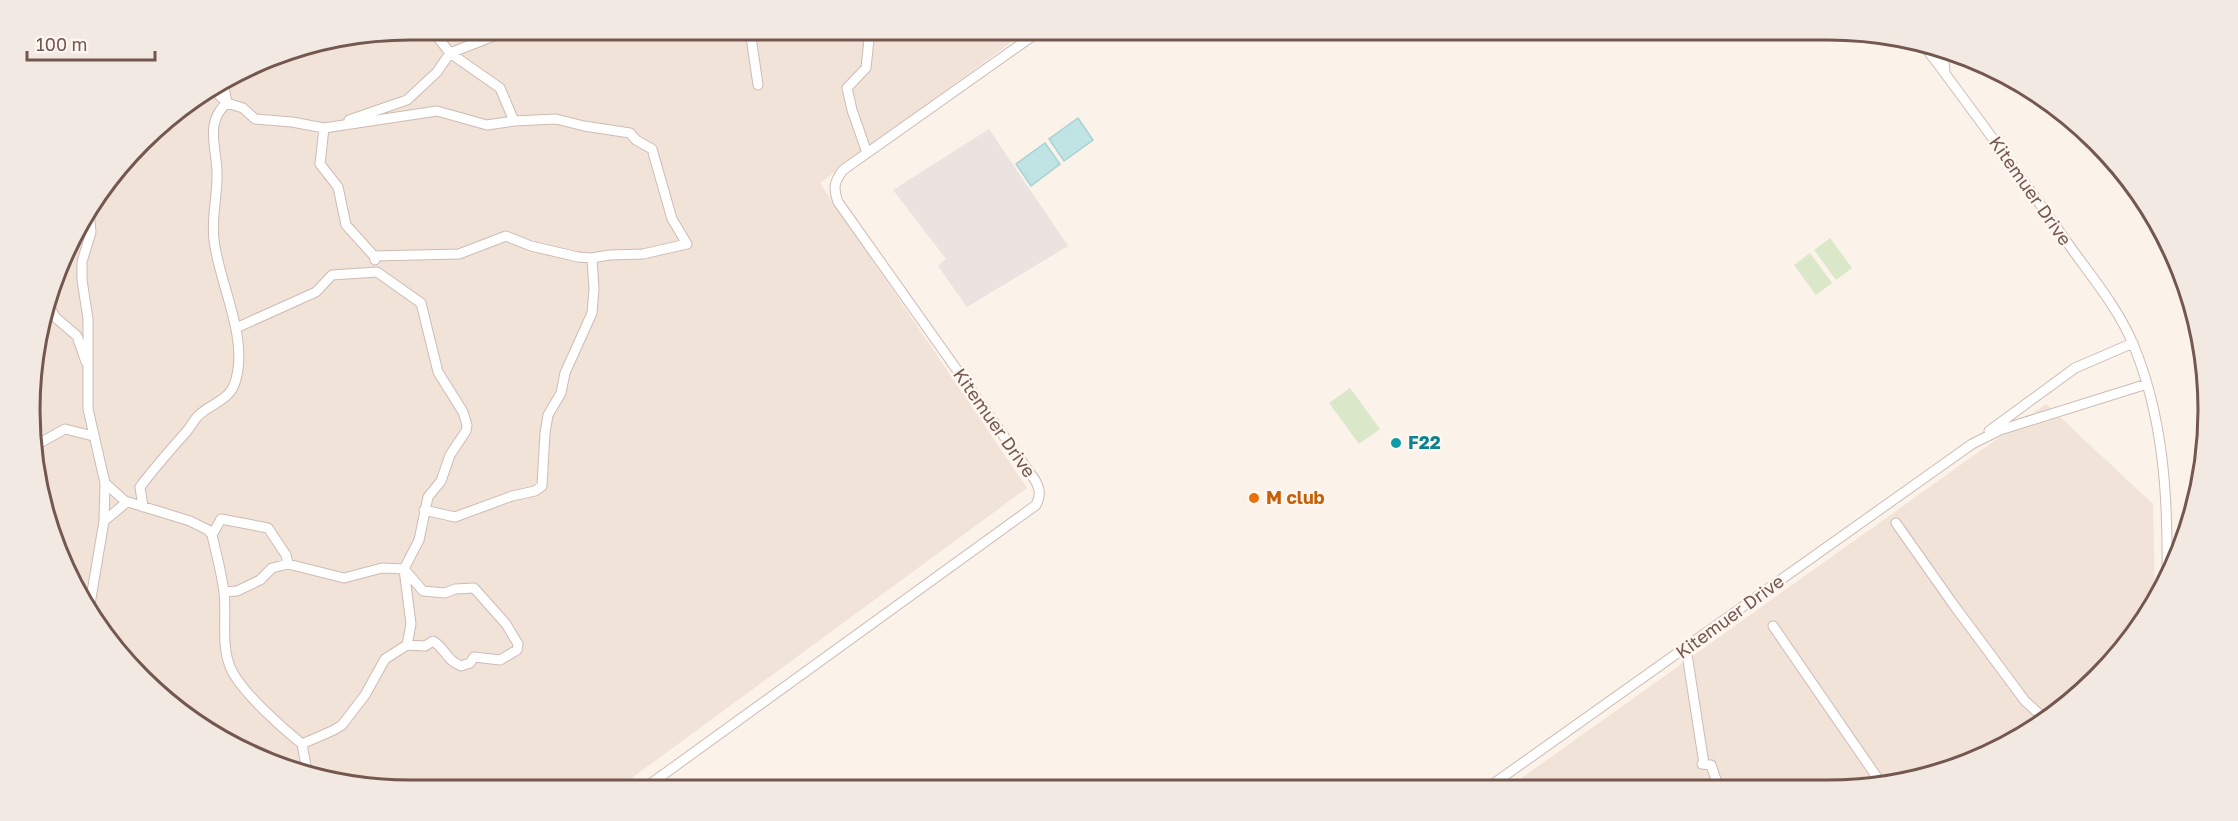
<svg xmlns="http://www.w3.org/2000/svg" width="2238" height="821" font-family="'Golos Text',sans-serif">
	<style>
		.residential { fill: #f2e3d9 }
		.industrial { fill: #eae3df }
		.green { fill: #dae8c9 }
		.water { fill: #c0e3e3; stroke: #a7d3d4; stroke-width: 1.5 }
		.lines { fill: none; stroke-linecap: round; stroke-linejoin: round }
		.street-casing { stroke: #cebbb3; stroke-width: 11 }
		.street { stroke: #fff; stroke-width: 9 }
		.culture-dot { fill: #0f9aa8; stroke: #fef6f0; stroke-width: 2 }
		.food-dot { fill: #e8710a; stroke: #fef6f0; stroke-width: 2 }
		.labels { text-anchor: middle; stroke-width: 5; stroke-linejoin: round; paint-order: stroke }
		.street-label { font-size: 18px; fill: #74574f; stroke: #fef6f0 }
		.culture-label { font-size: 18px; font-weight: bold; fill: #0d838f; stroke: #fef6f0; text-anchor: start }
		.food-label { font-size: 18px; font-weight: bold; fill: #c56008; stroke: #fef6f0; text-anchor: start }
		.rim { fill: none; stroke: #74574f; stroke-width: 3 }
	</style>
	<rect width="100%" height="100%" fill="#fbf2ea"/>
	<path class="residential" d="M 411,30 L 1028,30 L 820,183 L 1027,488 L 614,791 L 411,791 L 312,778 L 179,713 L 94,622 L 37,485 L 33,361 L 81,221 L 160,124 L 288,50 Z
		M 2046,404 L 2153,504 L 2155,598 L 2144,622 L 2078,697 L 1995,752 L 1878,788 L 1506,789 Z"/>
	<path class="industrial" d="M 989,129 L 1068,246 L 967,307 L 938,266 L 946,259 L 893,190 Z"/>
	<path class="green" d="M 1830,238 L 1852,268 L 1836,280 L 1814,250 Z
		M 1810,253 L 1832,283 L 1816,295 L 1794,265 Z
		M 1350,388 L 1380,429 L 1359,444 L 1329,403 Z"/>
	<path class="water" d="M 1078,118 L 1093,140 L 1064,161 L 1049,139 Z
		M 1045,143 L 1060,164 L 1031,186 L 1016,164 Z"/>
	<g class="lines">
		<defs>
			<path id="street" d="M 750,30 L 758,85
				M 1922,43 C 1972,109 2021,177 2069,245 C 2091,276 2118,308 2133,344 C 2163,415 2168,495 2167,571
				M 1943,51 L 1945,73
				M 216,92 L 227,103 L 243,108 L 255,119 L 292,122 L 324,128 L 437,111 L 487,125 L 514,121
				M 349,120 L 407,100 L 437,72 L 450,53 L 504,32 L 504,30
				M 324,128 L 320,164 L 338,187 L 346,225 L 374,256 L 375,260
				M 867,153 L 852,110 L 847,88 L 866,68 L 870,30
				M 89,210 L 91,232 L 82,262 L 82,280 L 88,319 L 88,409 L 105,483 L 125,501 L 190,521 L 208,530 L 212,535 C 216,553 222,574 224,593 C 227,618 220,648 232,671 C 244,694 281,727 302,744 L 308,776
				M 374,256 L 459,254 L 506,236 L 531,246 L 578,257 L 592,258 L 609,255 L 643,254 L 687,244 L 672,219 L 652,149 L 636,140 L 630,133 L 584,126 L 556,119 L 514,121 L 500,88 L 450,53 L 432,30
				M 51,309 L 55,317 L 77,336 L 86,362
				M 236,328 L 316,292 L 332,275 L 377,272 L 421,303 L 438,372 L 463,412 L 467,425 L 466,431 L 450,455 L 441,481 L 428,497 L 419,540 L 404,569 L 411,624 L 407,645
				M 1989,431 L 2075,368 L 2133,343
				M 36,445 L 65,429 L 93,436
				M 143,507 L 140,487 C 155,467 171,449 187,431 C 191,426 194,420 198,416 C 212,402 231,401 236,379 C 248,336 219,283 214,240 C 211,217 218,194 217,171 C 216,147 205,121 227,103 L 224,87
				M 424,510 L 455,517 L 512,496 L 535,491 L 542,486 L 545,433 L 548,415 L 561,393 L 565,373 L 592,313 L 594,289 L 592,258
				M 104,521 L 105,483
				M 1896,523 L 1953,604 L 2025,701 L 2045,719
				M 212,535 L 221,519 L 268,528 L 286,555 L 288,564
				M 224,592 L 237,591 L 260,580 L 272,568 L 288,564 L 344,578 L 382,568 L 404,569 L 423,591 L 445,593 L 455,589 L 474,588 L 506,624 L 518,644 L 517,650 L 500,660 L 474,657 L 470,663 L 461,666 C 445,659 447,650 433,641 L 425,646 L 407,645 L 385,659 L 365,695 L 342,725 L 334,730 L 302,744
				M 89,610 L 104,521 L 127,502
				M 1773,626 L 1883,786
				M 1686,648 L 1704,764
				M 1702,764 L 1711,765 L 1719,788
				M 1486,789 L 1972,444 L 2000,430 L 2147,384
				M 642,790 L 1036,505 C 1041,495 1040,489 1035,480 L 838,202 C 833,188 834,182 843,170 L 1041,30"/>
		</defs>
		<use href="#street" class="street-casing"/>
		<use href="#street" class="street"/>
	</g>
	<circle class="culture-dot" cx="1396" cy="443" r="6"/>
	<circle class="food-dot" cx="1254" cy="498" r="6"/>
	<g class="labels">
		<g class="street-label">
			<text transform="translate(2030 191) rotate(55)" y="6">Kitemuer Drive</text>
			<text transform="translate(994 423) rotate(55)" y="6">Kitemuer Drive</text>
			<text transform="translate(1730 617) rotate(-36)" y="6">Kitemuer Drive</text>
		</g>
		<g class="culture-label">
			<text x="1408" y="449">F22</text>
		</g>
		<g class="food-label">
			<text x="1266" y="504">M club</text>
		</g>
	</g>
	<path d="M0 0H2238V821H0ZM410 40H1828A370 370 0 0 1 2198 410V410A370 370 0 0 1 1828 780H410A370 370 0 0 1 40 410V410A370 370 0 0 1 410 40Z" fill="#f3e9e3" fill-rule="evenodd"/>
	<path class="rim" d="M410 40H1828A370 370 0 0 1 2198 410V410A370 370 0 0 1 1828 780H410A370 370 0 0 1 40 410V410A370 370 0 0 1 410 40Z"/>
	<path d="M27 51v9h128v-9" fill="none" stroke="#74574f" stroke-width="3"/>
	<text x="36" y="51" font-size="18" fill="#74574f" stroke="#fef6f0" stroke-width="4.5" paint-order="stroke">100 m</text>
</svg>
